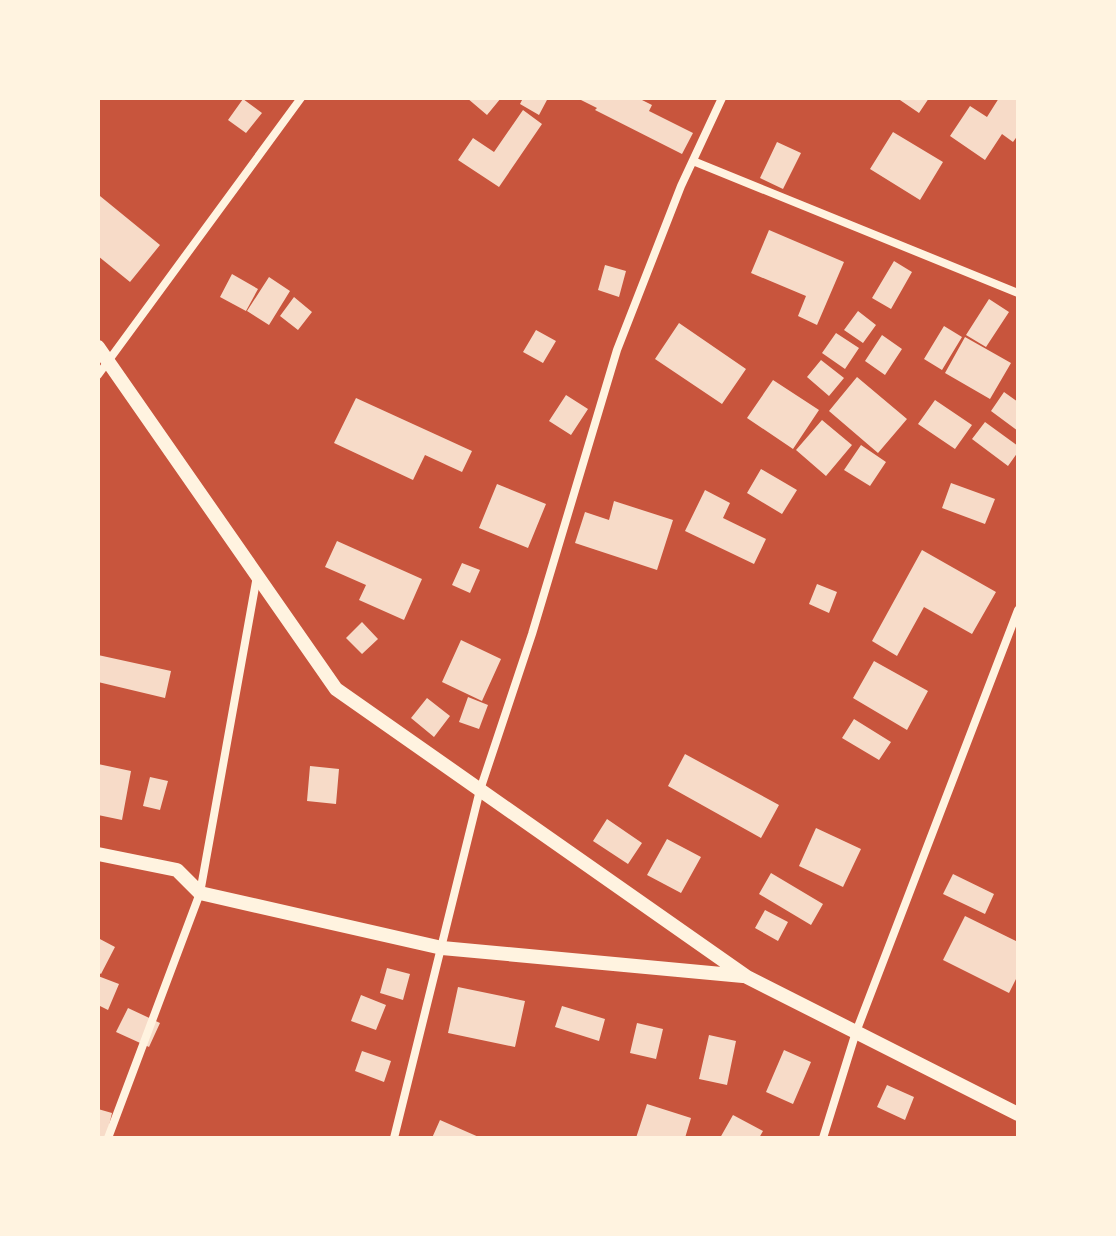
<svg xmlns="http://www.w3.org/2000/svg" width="1116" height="1236" font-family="'Work Sans',sans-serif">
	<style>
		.building { fill: #f7dbc8 }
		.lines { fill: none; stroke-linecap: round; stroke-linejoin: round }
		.minor { stroke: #fff3e0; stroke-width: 8 }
		.tertiary { stroke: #fff3e0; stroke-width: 14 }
	</style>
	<rect width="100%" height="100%" fill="#c8553d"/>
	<path class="building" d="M 467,98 L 501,98 L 487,115 Z
		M 523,98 L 548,98 L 539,115 L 520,104 Z
		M 577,98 L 638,98 L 652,105 L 649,111 L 693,133 L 682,154 L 595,110 L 597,108 Z
		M 897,98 L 929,98 L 919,113 Z
		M 999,98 L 1018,98 L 1018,135 L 1013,142 L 1002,134 L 985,160 L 950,136 L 970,106 L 987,117 Z
		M 243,99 L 262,113 L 246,133 L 228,120 Z
		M 523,110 L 542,124 L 499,187 L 458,160 L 473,138 L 494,152 Z
		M 893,132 L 943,162 L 920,200 L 870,169 Z
		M 777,142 L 801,153 L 783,189 L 760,178 Z
		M 100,196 L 160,245 L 130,282 L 98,256 Z
		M 769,230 L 844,262 L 817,325 L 798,316 L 806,296 L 751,273 Z
		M 894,261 L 912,272 L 891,309 L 872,298 Z
		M 605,265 L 626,271 L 619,297 L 598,290 Z
		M 232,274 L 258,289 L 246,311 L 220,297 Z
		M 269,277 L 290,291 L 269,325 L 247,311 Z
		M 294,297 L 312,312 L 298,330 L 280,316 Z
		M 989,299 L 1009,312 L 986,347 L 966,335 Z
		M 858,311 L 876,325 L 863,343 L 844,330 Z
		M 679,323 L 746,369 L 722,404 L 655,359 Z
		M 944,326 L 962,337 L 942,370 L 924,359 Z
		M 536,330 L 556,341 L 543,363 L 523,352 Z
		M 836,333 L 859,348 L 845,369 L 822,353 Z
		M 882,335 L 902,349 L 885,375 L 865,361 Z
		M 965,337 L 1011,363 L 990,399 L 945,373 Z
		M 821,360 L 844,378 L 829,396 L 807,377 Z
		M 857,377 L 907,419 L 878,453 L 829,411 Z
		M 773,380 L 819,410 L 793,449 L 747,418 Z
		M 1004,392 L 1018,402 L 1018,431 L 991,411 Z
		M 566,395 L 588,409 L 571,435 L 549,421 Z
		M 356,398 L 472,451 L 462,472 L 425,455 L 413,480 L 334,443 Z
		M 935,400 L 972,425 L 955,449 L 918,424 Z
		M 822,420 L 852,445 L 826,476 L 796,450 Z
		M 985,422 L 1018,446 L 1018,452 L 1008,466 L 972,439 Z
		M 861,445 L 886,462 L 870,486 L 844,470 Z
		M 761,469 L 797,490 L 782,514 L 747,493 Z
		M 951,483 L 995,499 L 985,524 L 942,508 Z
		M 497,484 L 546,504 L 528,548 L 479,528 Z
		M 705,490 L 730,503 L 723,518 L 766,539 L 754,564 L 685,531 Z
		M 614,501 L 673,520 L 657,570 L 575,543 L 585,512 L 609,520 Z
		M 337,541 L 422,579 L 404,620 L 359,600 L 366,585 L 325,567 Z
		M 922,550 L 996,592 L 972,634 L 924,607 L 897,656 L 872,641 Z
		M 462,563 L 480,570 L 470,593 L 452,585 Z
		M 817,584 L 837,592 L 829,613 L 809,604 Z
		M 362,622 L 378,639 L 362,654 L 346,638 Z
		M 461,640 L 501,659 L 482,701 L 442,682 Z
		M 98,655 L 171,671 L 165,698 L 98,682 Z
		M 874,661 L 928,691 L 907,730 L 853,698 Z
		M 468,697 L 488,705 L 479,729 L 459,722 Z
		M 427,698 L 450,716 L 434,737 L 411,718 Z
		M 854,719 L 891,742 L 879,760 L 842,738 Z
		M 685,754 L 779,805 L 761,838 L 668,786 Z
		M 98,764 L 131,771 L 122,820 L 98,815 Z
		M 310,766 L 339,769 L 336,804 L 307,801 Z
		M 150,777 L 168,781 L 160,810 L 143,806 Z
		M 607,819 L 642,843 L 628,864 L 593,841 Z
		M 816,828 L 861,849 L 843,887 L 799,866 Z
		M 667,839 L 701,857 L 681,893 L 647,875 Z
		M 771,873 L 823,904 L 811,925 L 759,894 Z
		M 953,874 L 994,894 L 985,914 L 943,894 Z
		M 765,910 L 788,922 L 778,941 L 755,928 Z
		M 965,916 L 1018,942 L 1018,975 L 1009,993 L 943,960 Z
		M 98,938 L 115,947 L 101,974 L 98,972 Z
		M 387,968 L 410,974 L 403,1000 L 380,993 Z
		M 98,976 L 119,984 L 108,1010 L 98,1005 Z
		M 458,987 L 525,1001 L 515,1047 L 448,1033 Z
		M 361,995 L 386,1005 L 376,1030 L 351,1021 Z
		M 562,1006 L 605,1019 L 599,1041 L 555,1027 Z
		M 128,1008 L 160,1023 L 149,1047 L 116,1032 Z
		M 637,1023 L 663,1029 L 656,1059 L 630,1053 Z
		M 709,1035 L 736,1041 L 727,1085 L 699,1079 Z
		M 784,1050 L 811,1062 L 793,1104 L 766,1092 Z
		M 362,1051 L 391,1061 L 384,1082 L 355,1071 Z
		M 887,1085 L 914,1097 L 905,1120 L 877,1107 Z
		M 647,1104 L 691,1118 L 685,1138 L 636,1138 Z
		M 98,1109 L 112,1113 L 106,1138 L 98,1136 Z
		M 733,1115 L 763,1131 L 759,1138 L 720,1138 Z
		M 440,1120 L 481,1138 L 432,1138 Z"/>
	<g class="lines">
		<path class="minor" d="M 693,161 L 1018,293
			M 98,375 L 301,98
			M 108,1138 L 200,893 L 257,576
			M 394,1138 L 480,790 L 532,634 L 617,350 L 681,186 L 722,98
			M 823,1138 L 856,1032 L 1018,610"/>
		<path class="tertiary" d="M 98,347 L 336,689 L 747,977 L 1018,1114
			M 98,854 L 177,870 L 200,893 L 442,948 L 743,976"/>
	</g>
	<rect width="1116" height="1236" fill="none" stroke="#fff3e0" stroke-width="200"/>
</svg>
